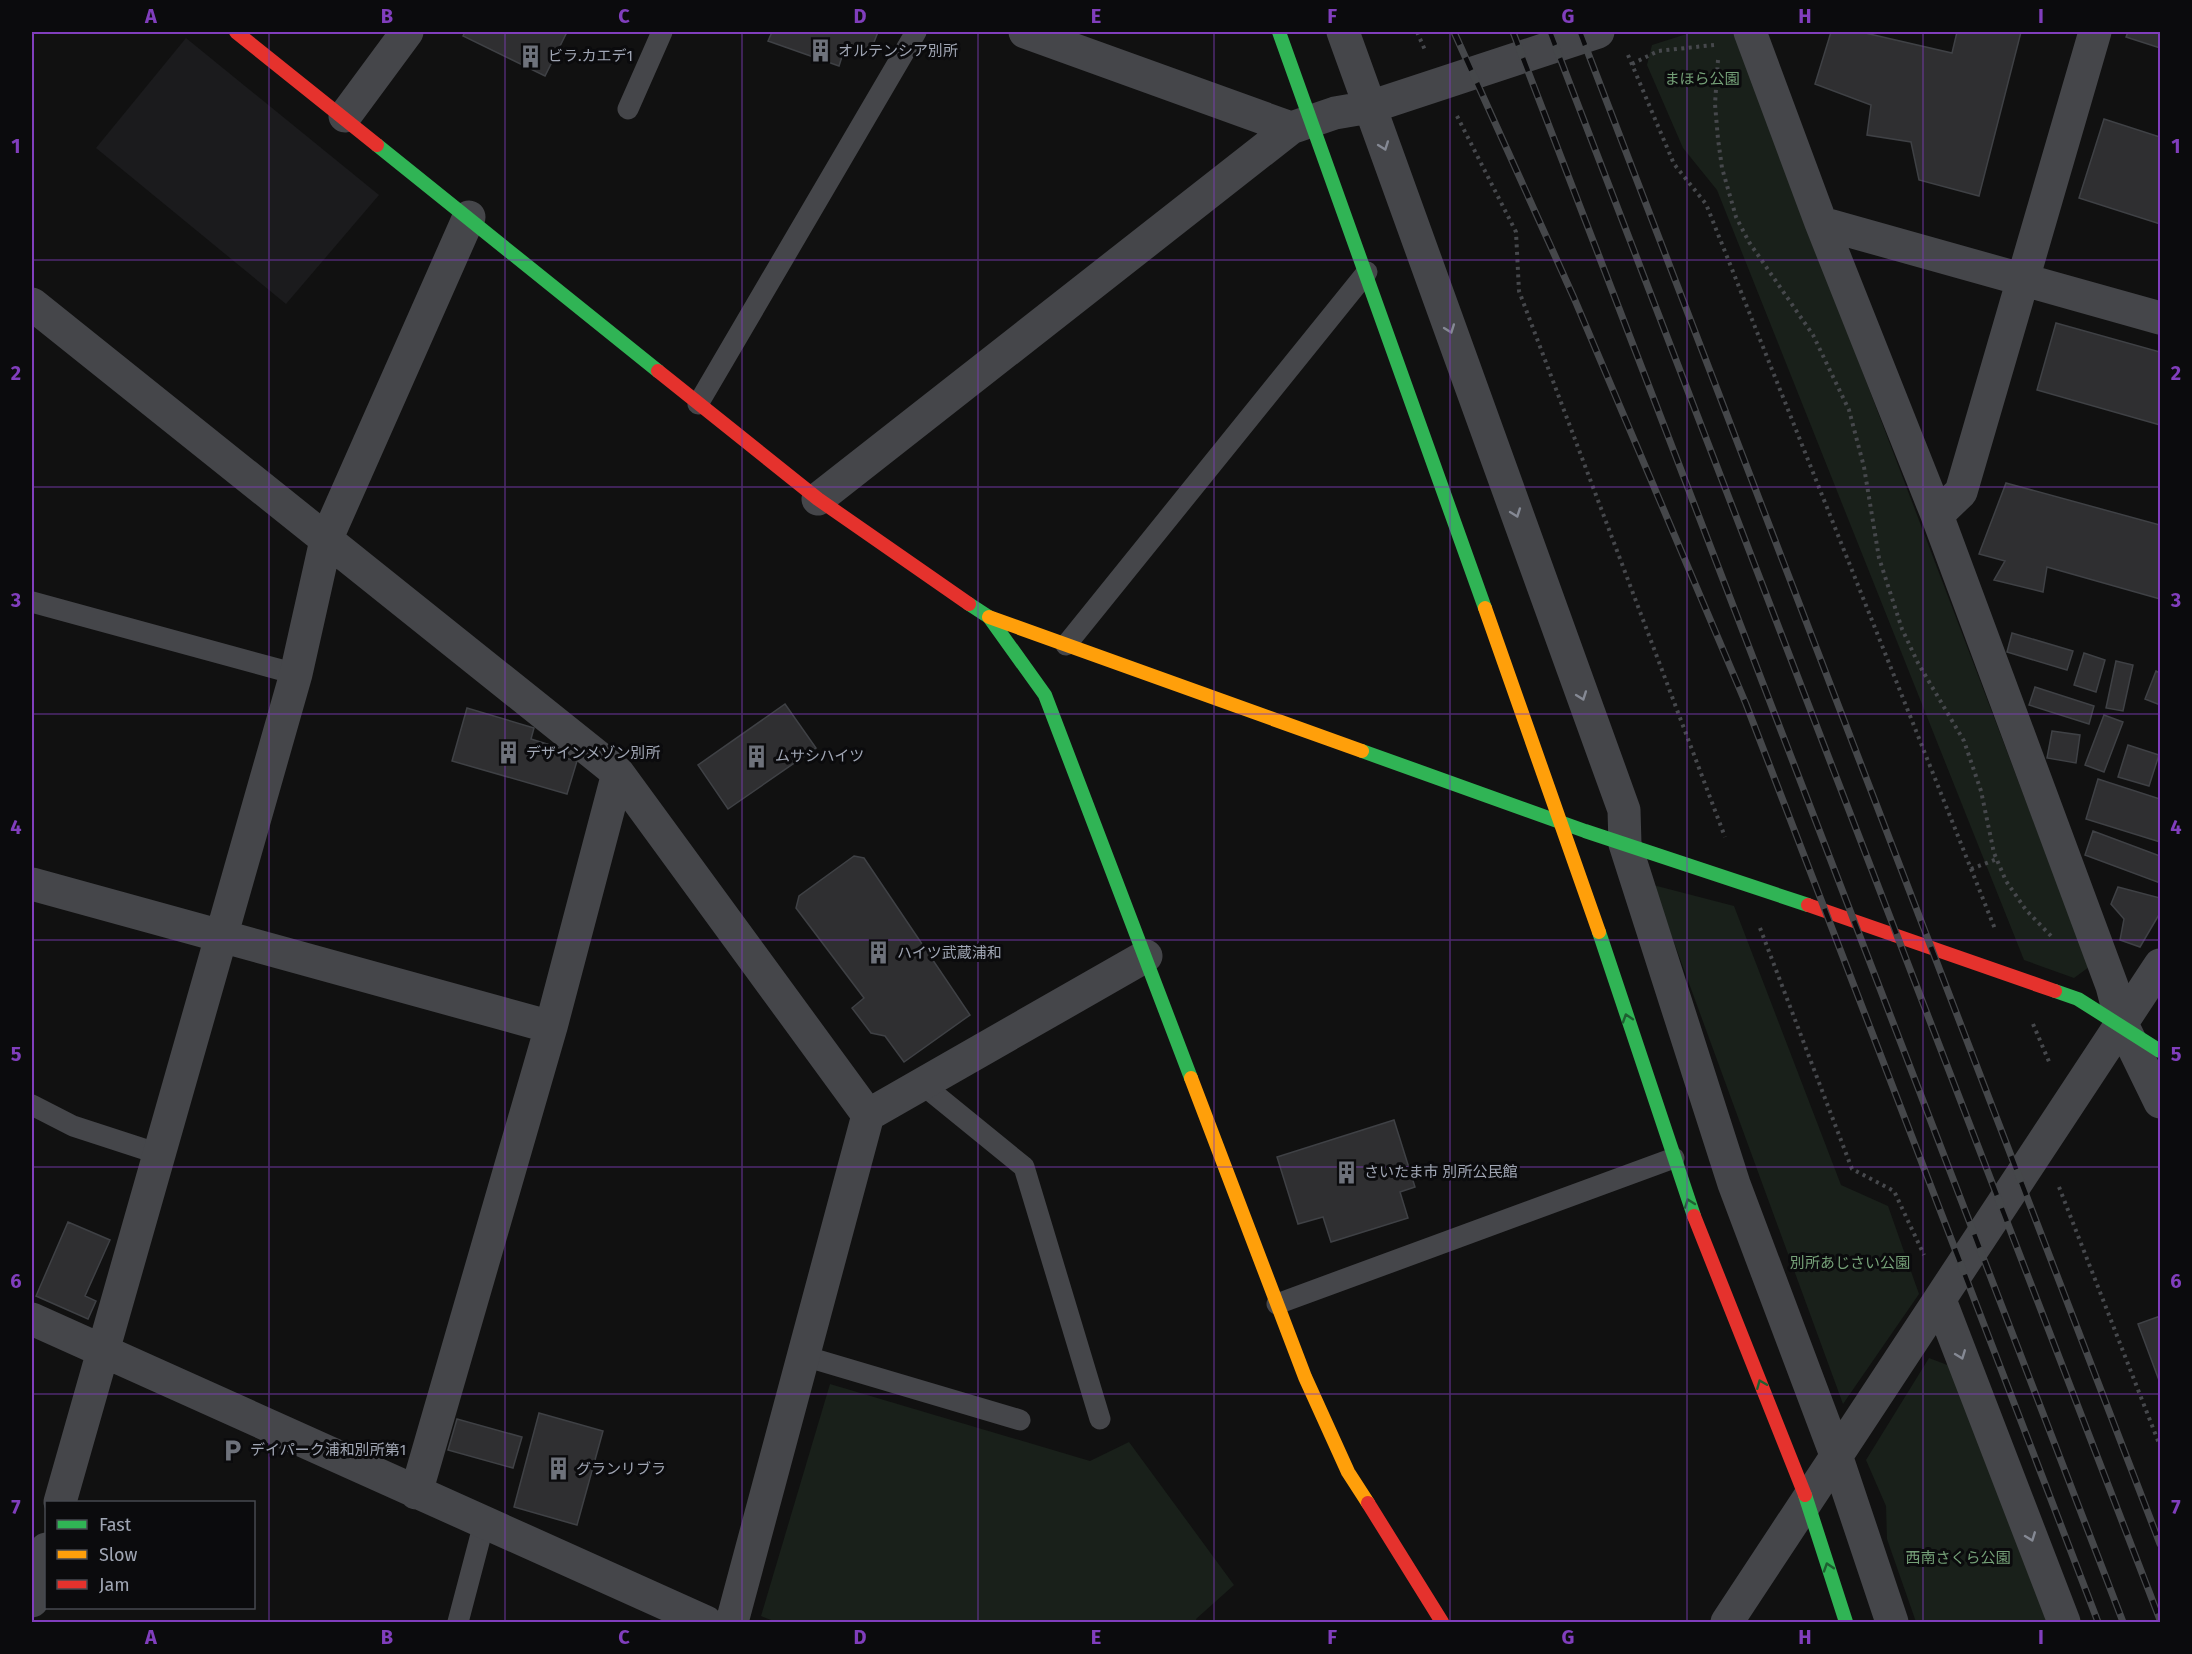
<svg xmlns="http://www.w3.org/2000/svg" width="2192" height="1654" font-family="'Fira Sans','Noto Sans JP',sans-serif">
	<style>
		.built { fill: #1b1b1d }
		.green { fill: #19201a }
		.building { fill: #2f2f31; stroke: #3f4145; stroke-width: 1.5 }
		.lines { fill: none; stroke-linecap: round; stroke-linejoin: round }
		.path { stroke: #46484c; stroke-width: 4; stroke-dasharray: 3 4.5; stroke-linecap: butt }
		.lane { stroke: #45464a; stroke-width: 21 }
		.street { stroke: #45464a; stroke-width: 33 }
		.fast { stroke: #30b455; stroke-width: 14 }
		.slow { stroke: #ff9f0a; stroke-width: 14 }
		.jam { stroke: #e5322d; stroke-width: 14 }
		.rail-casing { stroke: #45474a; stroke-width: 7 }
		.rail { stroke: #0b0b0d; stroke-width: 4.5; stroke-dasharray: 14; stroke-linecap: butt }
		.oneway { stroke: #858994 }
		.oneway2 { stroke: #1e6031 }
		.grid { fill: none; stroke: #813ebd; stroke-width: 1.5; stroke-opacity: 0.55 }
		.labels { text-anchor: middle; stroke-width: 6; stroke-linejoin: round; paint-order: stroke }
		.poi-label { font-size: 15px; fill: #a0a6b4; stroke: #0b0b0d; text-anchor: start }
		.park-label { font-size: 15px; fill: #75a178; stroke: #0b0b0d }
		.neatline { fill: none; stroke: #813ebd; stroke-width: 2 }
		.grid-label { font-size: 20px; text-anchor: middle; font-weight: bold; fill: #813ebd }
	</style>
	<rect width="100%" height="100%" fill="#111"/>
	<path class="built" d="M 186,38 L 379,195 L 286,304 L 96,148 Z"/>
	<path class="green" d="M 1693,32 L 1734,34 L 2089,967 L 2074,978 L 2024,960 L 1717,190 L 1683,148 L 1647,65 L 1652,45 Z
		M 1653,885 L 1734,906 L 1841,1185 L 1888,1206 L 1919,1294 L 1843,1404 Z
		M 1929,1358 L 1950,1366 L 2048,1622 L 1916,1622 L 1887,1539 L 1886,1506 L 1866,1460 Z
		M 830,1384 L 1090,1461 L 1129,1442 L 1234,1585 L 1196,1619 L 1197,1622 L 776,1622 L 761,1616 Z"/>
	<path class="building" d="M 465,32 L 567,32 L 545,76 L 463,36 Z
		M 772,32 L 878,32 L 869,55 L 845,47 L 839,66 L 768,41 Z
		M 1831,32 L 1861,32 L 1952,53 L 1957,32 L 2021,32 L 1979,196 L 1919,180 L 1911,142 L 1867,135 L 1871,105 L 1815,84 Z
		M 2128,32 L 2160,32 L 2160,48 L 2126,37 Z
		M 2104,119 L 2160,137 L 2160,224 L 2079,198 Z
		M 2056,323 L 2160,352 L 2160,425 L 2037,390 Z
		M 2006,483 L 2160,525 L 2160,599 L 2047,567 L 2043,592 L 1994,580 L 2005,561 L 1979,554 Z
		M 2012,633 L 2073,651 L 2067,670 L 2007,652 Z
		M 2084,653 L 2105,660 L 2096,692 L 2074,685 Z
		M 2116,661 L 2133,665 L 2123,711 L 2106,708 Z
		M 2156,671 L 2160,673 L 2160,705 L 2145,699 Z
		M 2035,687 L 2094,706 L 2089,724 L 2029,705 Z
		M 785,704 L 816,748 L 728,809 L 698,765 Z
		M 467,708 L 534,728 L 531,739 L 563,749 L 561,757 L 577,761 L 567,794 L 452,761 Z
		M 2104,715 L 2123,722 L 2104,772 L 2085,765 Z
		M 2052,731 L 2080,735 L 2076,763 L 2047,758 Z
		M 2128,745 L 2159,755 L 2149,786 L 2118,777 Z
		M 2098,779 L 2160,799 L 2160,842 L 2086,819 Z
		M 2093,831 L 2160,856 L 2160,883 L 2085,855 Z
		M 854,856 L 864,858 L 970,1015 L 904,1062 L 885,1036 L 871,1033 L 852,1008 L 864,998 L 796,908 L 799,896 Z
		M 2118,887 L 2160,898 L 2160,913 L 2140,947 L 2120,940 L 2124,919 L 2111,904 Z
		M 1394,1120 L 1415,1187 L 1400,1192 L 1408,1218 L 1331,1242 L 1323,1217 L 1298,1224 L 1277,1157 Z
		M 68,1222 L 110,1240 L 85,1296 L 96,1301 L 88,1319 L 36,1296 Z
		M 2160,1316 L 2160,1383 L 2138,1324 Z
		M 539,1413 L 603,1431 L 577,1525 L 514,1507 Z
		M 457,1419 L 522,1437 L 513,1468 L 448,1450 Z"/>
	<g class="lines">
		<path class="path" d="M 1417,32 L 1425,50
			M 1628,55 L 1674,164 L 1706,204 L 1995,929
			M 1718,60 L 1715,104 L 1718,139 L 1722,168 L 1736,217 L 1749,242 L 1813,335 L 1849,410 L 1864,467 L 1879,558 L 1902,629 L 1918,663 L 1964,741 L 1981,791 L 1994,853 L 2006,881 L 2026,910 L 2051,936
			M 1632,64 L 1658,51 L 1714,45
			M 1457,116 L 1516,232 L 1519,291 L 1725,837
			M 1971,869 L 1997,859
			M 1760,928 L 1852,1169 L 1894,1191 L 1924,1255
			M 2033,1024 L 2050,1064
			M 2059,1187 L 2160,1446"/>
		<path class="lane" d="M 628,109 L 662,32
			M 698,404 L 916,32
			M 32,602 L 296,674
			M 1066,645 L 1367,272
			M 922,1084 L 1024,1167 L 1100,1419
			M 32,1105 L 73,1126 L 159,1154
			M 1277,1304 L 1674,1158
			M 804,1356 L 1020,1420
			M 458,1622 L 484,1523"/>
		<path class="street" d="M 1025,32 L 1291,128
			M 1343,32 L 1624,810 L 1625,844 L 1734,1184 L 1836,1455 L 1892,1622
			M 1750,32 L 1821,223 L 1937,515 L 2112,986 L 2122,1024 L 2160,1102
			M 345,116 L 407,32
			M 1821,223 L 2160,318
			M 32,304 L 618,773 L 868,1115
			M 818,499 L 1291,128 L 1335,113 L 1370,107 L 1598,32
			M 1937,515 L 1961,492 L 2095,32
			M 32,884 L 551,1027
			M 1940,1300 L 2064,1622
			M 32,1319 L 706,1622
			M 416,1493 L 551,1027 L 618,773
			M 60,1502 L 296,674 L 326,540 L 469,217
			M 32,1601 L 46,1549
			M 732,1622 L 868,1115 L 1146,956
			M 1727,1622 L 2160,965"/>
		<path class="fast" d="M 1279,32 L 1485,608
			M 377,145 L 658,371
			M 969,604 L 989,617 L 1045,695 L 1191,1078
			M 1362,751 L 1585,831 L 1808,905
			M 1599,932 L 1694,1216
			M 2055,991 L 2078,999 L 2160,1051
			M 1805,1495 L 1846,1622"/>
		<path class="slow" d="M 1485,608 L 1599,932
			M 989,617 L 1362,751
			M 1191,1078 L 1305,1377 L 1348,1472 L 1368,1503"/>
		<path class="jam" d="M 236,32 L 377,145
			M 658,371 L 818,499 L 969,604
			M 1808,905 L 2055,991
			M 1694,1216 L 1805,1495
			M 1368,1503 L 1442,1622"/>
		<defs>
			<path id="rail" d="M 1454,32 L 1574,298 L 1746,704 L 2098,1622
				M 1513,32 L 2123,1622
				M 1550,32 L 2160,1620
				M 1580,32 L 2160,1544"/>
		</defs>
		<use href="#rail" class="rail-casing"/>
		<use href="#rail" class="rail"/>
	</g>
	<defs><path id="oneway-chevron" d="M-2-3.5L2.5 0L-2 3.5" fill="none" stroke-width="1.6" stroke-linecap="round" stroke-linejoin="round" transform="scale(1.5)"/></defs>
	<g class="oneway">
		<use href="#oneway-chevron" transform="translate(1384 146) rotate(70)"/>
		<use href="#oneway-chevron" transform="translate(1450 329) rotate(70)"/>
		<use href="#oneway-chevron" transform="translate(1516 513) rotate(70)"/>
		<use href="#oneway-chevron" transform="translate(1582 696) rotate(70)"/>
		<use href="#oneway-chevron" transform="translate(1961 1355) rotate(69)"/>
		<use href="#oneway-chevron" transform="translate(2031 1537) rotate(69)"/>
	</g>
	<g class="oneway2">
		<use href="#oneway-chevron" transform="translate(1627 1018) rotate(-108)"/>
		<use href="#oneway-chevron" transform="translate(1689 1203) rotate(-110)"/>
		<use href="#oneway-chevron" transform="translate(1761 1384) rotate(-112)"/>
		<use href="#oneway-chevron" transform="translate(1828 1567) rotate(-108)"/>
	</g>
	<path class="grid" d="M 269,32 L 269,1622M 505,32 L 505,1622M 742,32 L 742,1622M 978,32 L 978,1622M 1214,32 L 1214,1622M 1450,32 L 1450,1622M 1687,32 L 1687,1622M 1923,32 L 1923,1622M 32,260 L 2160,260M 32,487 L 2160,487M 32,714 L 2160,714M 32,940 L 2160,940M 32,1167 L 2160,1167M 32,1394 L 2160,1394"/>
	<defs>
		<symbol id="building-bare" viewBox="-9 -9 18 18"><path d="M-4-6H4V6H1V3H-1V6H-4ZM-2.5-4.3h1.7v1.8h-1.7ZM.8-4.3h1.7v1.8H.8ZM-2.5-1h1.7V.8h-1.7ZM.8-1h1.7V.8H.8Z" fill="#6e727b" stroke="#0b0b0d" stroke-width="2.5" paint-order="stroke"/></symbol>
		<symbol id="parking-bare" viewBox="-9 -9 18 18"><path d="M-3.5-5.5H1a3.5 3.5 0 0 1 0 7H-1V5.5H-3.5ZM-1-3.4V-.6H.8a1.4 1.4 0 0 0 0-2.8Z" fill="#6e727b" stroke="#0b0b0d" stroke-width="2.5" paint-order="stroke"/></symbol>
	</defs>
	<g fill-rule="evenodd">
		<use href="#building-bare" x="804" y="34" width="33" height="33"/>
		<use href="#building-bare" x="514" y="40" width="33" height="33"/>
		<use href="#building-bare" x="492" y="736" width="33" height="33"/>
		<use href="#building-bare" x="740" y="740" width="33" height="33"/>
		<use href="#building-bare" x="862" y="936" width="33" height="33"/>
		<use href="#building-bare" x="1330" y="1156" width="33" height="33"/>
		<use href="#parking-bare" x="216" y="1434" width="33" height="33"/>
		<use href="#building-bare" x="542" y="1452" width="33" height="33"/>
	</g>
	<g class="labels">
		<g class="poi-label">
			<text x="838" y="56">オルテンシア別所</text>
			<text x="548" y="61">ビラ.カエデ1</text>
			<text x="526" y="758">デザインメゾン別所</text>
			<text x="775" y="761">ムサシハイツ</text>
			<text x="897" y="958">ハイツ武蔵浦和</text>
			<text x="1364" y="1177">さいたま市 別所公民館</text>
			<text x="250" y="1455">デイパーク浦和別所第1</text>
			<text x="576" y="1474">グランリブラ</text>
		</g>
		<g class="park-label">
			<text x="1702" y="84">まほら公園</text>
			<text x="1850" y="1268">別所あじさい公園</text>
			<text x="1958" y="1563">西南さくら公園</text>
		</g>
	</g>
	<rect width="2192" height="1654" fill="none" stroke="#0b0b0d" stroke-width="66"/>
	<rect x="45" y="1501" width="210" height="108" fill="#0b0b0d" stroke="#474950" stroke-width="1.5"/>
	<rect x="57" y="1520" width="30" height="9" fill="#30b455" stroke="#474950" stroke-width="1.5"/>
	<text x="99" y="1531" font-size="18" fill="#a0a6b4">Fast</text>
	<rect x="57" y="1550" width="30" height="9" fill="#ff9f0a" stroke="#474950" stroke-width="1.5"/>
	<text x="99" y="1561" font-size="18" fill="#a0a6b4">Slow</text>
	<rect x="57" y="1580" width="30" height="9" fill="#e5322d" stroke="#474950" stroke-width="1.5"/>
	<text x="99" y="1591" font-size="18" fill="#a0a6b4">Jam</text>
	<rect x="33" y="33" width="2126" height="1588" class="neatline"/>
	<g class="grid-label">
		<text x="151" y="23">A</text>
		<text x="387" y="23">B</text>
		<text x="624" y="23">C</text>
		<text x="860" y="23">D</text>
		<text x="1096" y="23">E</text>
		<text x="1332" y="23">F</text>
		<text x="1568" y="23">G</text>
		<text x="1805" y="23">H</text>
		<text x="2041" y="23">I</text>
		<text x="16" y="153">1</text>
		<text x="2176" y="153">1</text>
		<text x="16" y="380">2</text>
		<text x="2176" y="380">2</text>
		<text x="16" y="607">3</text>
		<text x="2176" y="607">3</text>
		<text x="16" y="834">4</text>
		<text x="2176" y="834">4</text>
		<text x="16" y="1061">5</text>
		<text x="2176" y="1061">5</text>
		<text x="16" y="1288">6</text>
		<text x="2176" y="1288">6</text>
		<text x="16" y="1514">7</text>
		<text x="2176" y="1514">7</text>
		<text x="151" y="1644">A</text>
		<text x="387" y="1644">B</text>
		<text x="624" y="1644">C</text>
		<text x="860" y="1644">D</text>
		<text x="1096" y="1644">E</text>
		<text x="1332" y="1644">F</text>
		<text x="1568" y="1644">G</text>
		<text x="1805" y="1644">H</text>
		<text x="2041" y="1644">I</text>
	</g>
</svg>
